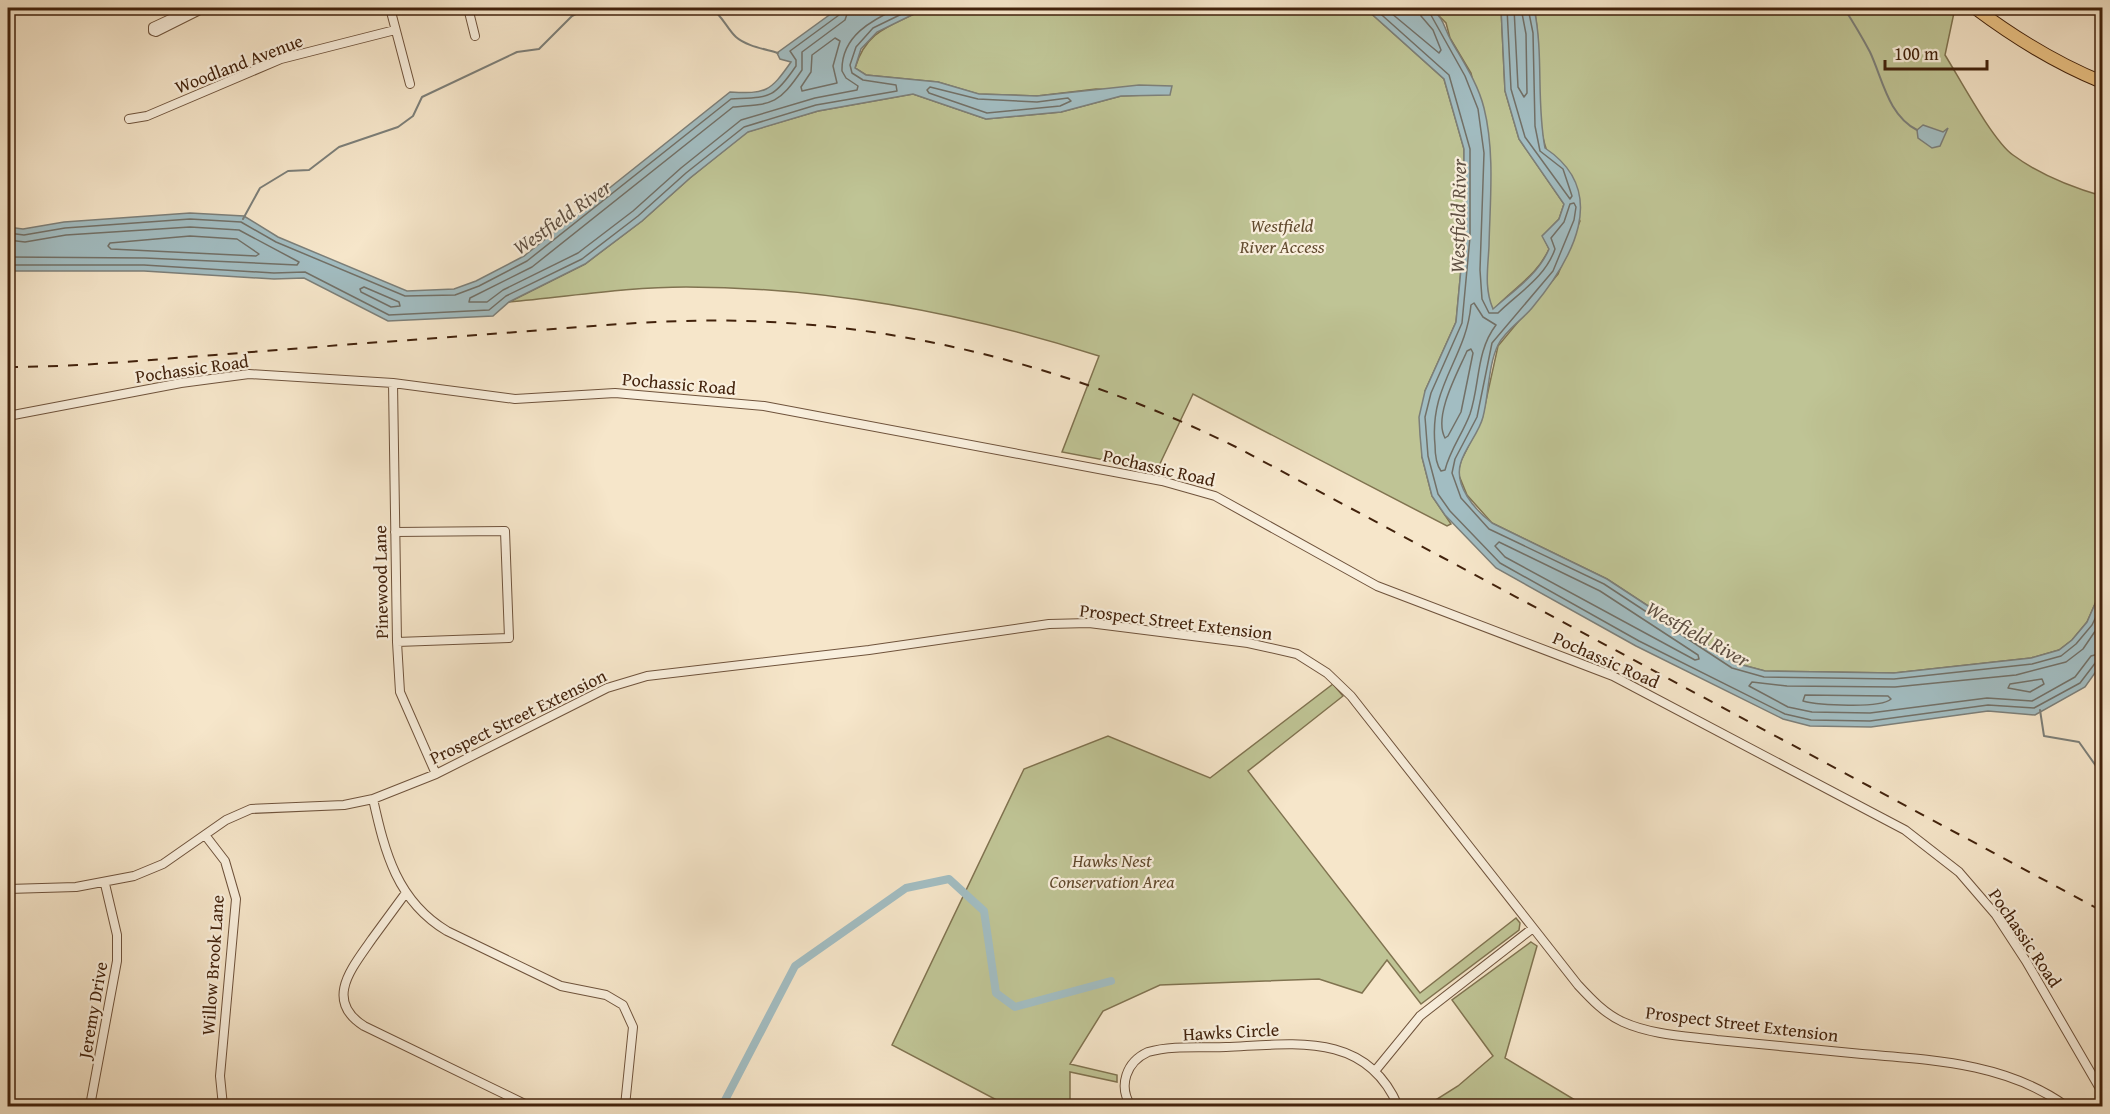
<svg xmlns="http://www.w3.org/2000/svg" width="2110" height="1114" font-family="'Gentium Book Plus',serif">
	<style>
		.green { fill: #bfc495; stroke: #807350; stroke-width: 1.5 }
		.water { fill: #a2bdc2; stroke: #7c7f79; stroke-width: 1.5 }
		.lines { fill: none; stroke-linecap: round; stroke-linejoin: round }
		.shore { stroke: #727067; stroke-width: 1.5 }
		.stream { stroke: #7c7f79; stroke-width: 2 }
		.canal { stroke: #a2bdc2; stroke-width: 8 }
		.street-casing { stroke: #6f533c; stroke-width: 10 }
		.primary-casing { stroke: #42220c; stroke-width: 14 }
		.street { stroke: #f9efdd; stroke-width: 8 }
		.primary { stroke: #ebc385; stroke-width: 12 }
		.rail { stroke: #42220c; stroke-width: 2; stroke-dasharray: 10 10; stroke-linecap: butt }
		.labels { text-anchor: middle; stroke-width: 4.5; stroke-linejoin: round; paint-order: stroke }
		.street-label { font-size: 18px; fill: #42220c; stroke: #f9efdd }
		.park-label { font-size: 18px; font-style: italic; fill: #614a2e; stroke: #f9efdd }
		.water-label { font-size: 20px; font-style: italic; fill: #5f5043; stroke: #f9efdd }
	</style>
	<rect width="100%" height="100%" fill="#f6e6ca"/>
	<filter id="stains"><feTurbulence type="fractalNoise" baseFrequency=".00333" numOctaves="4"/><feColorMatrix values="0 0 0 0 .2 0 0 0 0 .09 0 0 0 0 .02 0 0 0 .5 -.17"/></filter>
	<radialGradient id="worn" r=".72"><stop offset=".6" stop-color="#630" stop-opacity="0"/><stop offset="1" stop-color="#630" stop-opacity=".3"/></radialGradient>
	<path class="green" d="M 926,8 L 1365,8 L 1444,79 L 1464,149 L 1464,237 L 1456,322 L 1425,391 L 1422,457 L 1432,496 L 1451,524 L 1447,526 L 1193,394 L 1157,470 L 1062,452 L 1099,356 C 965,313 827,287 686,287 C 627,287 567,297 509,302 L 585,264 L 642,221 L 690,178 L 747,132 L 818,111 L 913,94 L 986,119 L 1061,112 L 1121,96 L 1170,94 L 1096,89 L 1037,96 L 978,94 L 938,82 L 866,75 L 855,68 C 867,28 893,26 926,8 Z
		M 1431,8 L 1501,8 L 1505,91 L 1519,139 L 1564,204 L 1559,219 L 1543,236 L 1549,249 C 1537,276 1513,288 1493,310 L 1488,297 L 1486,270 L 1490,153 L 1471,73 L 1450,38 L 1446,23 Z
		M 1534,8 L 1955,8 L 1945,55 C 1960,79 1993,141 2013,155 C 2040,175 2071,187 2102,196 L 2102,588 L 2087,622 L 2072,640 L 2059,650 L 2031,658 L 1894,673 L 1765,671 L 1735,663 L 1607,579 L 1492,523 L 1467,495 L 1458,473 L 1461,461 L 1482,419 L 1498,346 L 1558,274 L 1580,221 C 1566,192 1546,160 1541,128 C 1535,88 1542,47 1534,8 Z
		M 1333,684 L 1343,696 L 1248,771 L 1420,993 L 1516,918 L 1520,923 L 1519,930 L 1421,1004 L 1387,960 L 1362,993 L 1319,979 L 1160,985 L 1103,1011 L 1070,1064 L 1117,1075 L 1117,1082 L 1070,1072 L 1070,1106 L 1008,1106 L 892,1045 L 1024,769 L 1108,736 L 1210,778 Z
		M 1531,942 L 1537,946 L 1505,1058 L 1585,1106 L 1426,1106 L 1458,1086 L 1493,1056 L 1452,1000 Z"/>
	<path class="water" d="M 839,8 L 926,8 L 877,32 L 861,49 L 855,68 L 866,75 L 938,82 L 979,94 L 1037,96 L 1139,85 L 1172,86 L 1170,95 L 1121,96 L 1061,112 L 986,119 L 913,94 L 818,111 L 748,132 L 690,178 L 642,221 L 585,264 L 509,302 L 493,316 L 388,321 L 304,278 L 274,279 L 144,271 L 8,271 L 8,227 L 23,229 L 64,222 L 190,213 L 244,216 L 278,237 L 407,291 L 454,289 L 476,281 L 524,256 L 730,92 C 766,94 770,92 791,62 L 780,59 L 777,53 Z
		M 1365,8 L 1431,8 C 1446,21 1443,27 1452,42 C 1464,63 1478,84 1484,108 C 1495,152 1490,201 1489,246 C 1488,268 1484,288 1493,309 C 1513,291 1538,275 1549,249 L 1542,236 L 1559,219 L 1564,204 L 1519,139 L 1505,91 L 1501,8 L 1534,8 C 1544,54 1536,101 1545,148 C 1611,192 1572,260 1532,308 C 1522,320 1505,331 1498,345 C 1488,366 1489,394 1483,417 C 1479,433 1466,446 1461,462 C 1453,485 1475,510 1492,523 L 1607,579 L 1735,663 L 1765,671 L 1894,673 L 2031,658 L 2059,650 L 2072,640 L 2087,622 L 2102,588 L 2102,663 L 2085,687 L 2035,715 L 1988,711 L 1871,727 L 1810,726 L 1783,719 L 1636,646 L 1496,568 L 1445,515 L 1432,496 L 1422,457 L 1420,435 L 1419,417 L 1425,391 L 1456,322 L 1464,237 L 1464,149 L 1444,79 Z
		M 1923,125 L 1943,132 L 1948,128 L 1940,146 L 1932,148 L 1918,138 L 1917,130 Z"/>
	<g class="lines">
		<path class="shore" d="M 849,8 L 845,20 L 802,52 L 802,70 C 778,105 773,104 733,107 L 532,267 L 470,298 L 469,302 L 487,302 L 503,290 L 578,253 L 633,211 L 681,168 L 741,120 L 815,98 L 857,90 L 858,86 L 846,78 L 842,71 C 841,36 872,20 898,8
			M 1374,8 L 1449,75 L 1470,149 L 1470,237 L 1462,323 L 1431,393 L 1425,417 L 1428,456 L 1438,494 L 1450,511 L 1500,563 L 1639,641 L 1785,714 L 1811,720 L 1870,721 L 1988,705 L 2034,708 L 2080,683 L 2096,662 L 2102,660
			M 1385,8 L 1439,53 L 1441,50 L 1433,30 L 1421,16 L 1420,8
			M 1427,8 L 1465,76 L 1478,109 L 1484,153 L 1480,270 L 1482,299 L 1489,313 L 1498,313 C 1518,293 1545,278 1555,249 L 1551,238 L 1564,222 L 1570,204 L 1574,203 L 1576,207 L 1574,220 L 1553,271 L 1492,343 L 1477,417 L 1455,459 L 1452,473 L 1461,498 L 1489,529 L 1604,584 L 1732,668 L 1764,677 L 1894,679 L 2032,664 L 2061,656 L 2076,644 L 2092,625 L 2102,604
			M 1507,8 L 1511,89 L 1525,137 L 1570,199 L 1572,196 L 1563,169 L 1540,151 L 1535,126 L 1533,33 L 1528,8
			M 1514,8 L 1518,87 L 1524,97 L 1527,93 L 1526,34 L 1521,8
			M 835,38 L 840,41 L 833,66 L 837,83 L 802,91 L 801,87 L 811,72 L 812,55 Z
			M 930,87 L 978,99 L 1037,102 L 1068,98 L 1071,101 L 1060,106 L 987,113 L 929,93 L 927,90 Z
			M 8,233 L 24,235 L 65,228 L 190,219 L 241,222 L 276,242 L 405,296 L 455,295 L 479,286 L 527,261 L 731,99 C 769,97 773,100 796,66 L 796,60 L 790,51 L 839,15 L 842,8
			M 190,236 L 237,239 L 259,254 L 256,256 L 111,249 L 108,246 L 110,243 Z
			M 8,240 L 25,242 L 66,235 L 190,227 L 239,230 L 299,262 L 297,265 L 145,258 L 8,257
			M 8,265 L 144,265 L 274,273 L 305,272 L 389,315 L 489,310 L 506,296 L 582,259 L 638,216 L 686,173 L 744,127 L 816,105 L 897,91 L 896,85 L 863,80 L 852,73 L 850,65 L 856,47 L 873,28 L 914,8
			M 364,287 L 399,302 L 400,306 L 391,307 L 361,292 L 360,289 Z
			M 1474,303 L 1483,317 L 1496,325 C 1476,351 1480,384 1470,414 C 1463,433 1450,450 1445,470 L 1441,471 C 1436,464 1435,454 1435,445 C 1429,385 1466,359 1471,305 Z
			M 1471,349 L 1473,353 L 1461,412 L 1448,436 L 1445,438 C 1433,416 1458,372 1467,351 Z
			M 1499,542 L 1600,591 L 1698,655 L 1699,659 L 1695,660 L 1505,557 L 1495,546 Z
			M 2102,621 L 2083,649 L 2066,662 L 2016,675 L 1895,687 L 1787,686 L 1752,682 L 1749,686 L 1788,707 L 1812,712 L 1870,713 L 1987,698 L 2032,701 L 2075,677 L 2091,656 L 2102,653
			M 2042,679 L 2044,684 L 2030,692 L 2008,688 L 2010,684 Z
			M 1805,695 L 1888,696 L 1891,699 C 1880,709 1818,705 1803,701 Z"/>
		<path class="stream" d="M 710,8 C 721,13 727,29 736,37 C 746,46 765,49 778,53
			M 1844,8 C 1853,22 1862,37 1870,52 C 1883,80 1888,115 1917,130
			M 243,219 L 260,188 L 288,171 L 309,170 L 339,147 L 398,127 L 413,116 L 422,97 L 517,52 L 539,49 L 572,16 L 587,8
			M 2040,710 L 2044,736 L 2079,742 L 2096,766 L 2102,770"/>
		<path class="canal" d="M 722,1106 L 795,966 L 906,888 L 949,879 L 984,911 L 996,993 L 1015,1007 L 1111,981"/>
		<defs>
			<path id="street" d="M 194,8 L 153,27 L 153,31 L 156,32 L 204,8
				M 390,8 L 410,84
				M 468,8 L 475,36
				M 129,119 L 147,116 L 281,59 L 395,30
				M 393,383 L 397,642 L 400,692 L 436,774
				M 8,416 L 181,383 L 249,374 L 393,383 L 515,399 L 615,393 L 764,406 L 1162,481 L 1215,496 L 1377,586 L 1613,676 L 1905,830 L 1959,872 L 1996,915 L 2026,961 L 2102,1092
				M 395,532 L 505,531 L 509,638 L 397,642
				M 373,799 C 385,853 397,901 447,931 L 561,986 L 606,995 L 623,1005 L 633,1027 L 625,1106
				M 205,835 L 225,861 L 236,899 L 220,1076 L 223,1106
				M 8,889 L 76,887 L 134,876 L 163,864 L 226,820 L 251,809 L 344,805 L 373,799 L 436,774 L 607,688 L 647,676 L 869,650 L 1049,624 L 1089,623 L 1248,643 L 1297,654 L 1327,673 L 1351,696 L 1578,985 C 1591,999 1605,1014 1623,1022 C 1652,1035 1686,1036 1717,1040 C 1765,1045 1814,1049 1862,1054 C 1933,1060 2006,1063 2066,1106
				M 405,894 C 394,909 383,924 372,939 C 353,967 323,1000 364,1026 L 529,1106
				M 1375,1071 L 1420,1016 L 1533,928
				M 90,1106 L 117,961 L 117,935 L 105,884
				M 1131,1106 C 1118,1086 1126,1062 1148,1052 C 1172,1045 1201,1048 1226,1047 C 1294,1044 1366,1031 1398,1106"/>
			<path id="primary" d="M 1975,8 C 2015,38 2055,63 2102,82"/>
		</defs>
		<use href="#street" class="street-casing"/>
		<use href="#primary" class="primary-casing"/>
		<use href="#street" class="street"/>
		<use href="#primary" class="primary"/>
		<path class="rail" d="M 8,367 C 77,367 146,360 215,355 C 312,347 409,340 505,333 C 593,326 681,317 770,322 C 933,330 1096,377 1242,450 L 2102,911"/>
	</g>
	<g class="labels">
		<g class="street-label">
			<text transform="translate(239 64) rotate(-21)" y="6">Woodland Avenue</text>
			<text transform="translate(192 369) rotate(-8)" y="6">Pochassic Road</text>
			<text transform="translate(679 384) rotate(5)" y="6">Pochassic Road</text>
			<text transform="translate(1159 468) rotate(13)" y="6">Pochassic Road</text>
			<text transform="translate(381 582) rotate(-91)" y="6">Pinewood Lane</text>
			<text transform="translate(1176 622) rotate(7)" y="6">Prospect Street Extension</text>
			<text transform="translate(1606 660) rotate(24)" y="6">Pochassic Road</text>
			<text transform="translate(518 717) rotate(-26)" y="6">Prospect Street Extension</text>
			<text transform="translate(2025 938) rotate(56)" y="6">Pochassic Road</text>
			<text transform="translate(213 965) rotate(-86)" y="6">Willow Brook Lane</text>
			<text transform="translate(93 1010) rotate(-80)" y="6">Jeremy Drive</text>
			<text transform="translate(1742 1024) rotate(7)" y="6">Prospect Street Extension</text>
			<text transform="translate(1231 1032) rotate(-3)" y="6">Hawks Circle</text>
		</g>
		<g class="park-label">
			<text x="1282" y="232">Westfield<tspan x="1282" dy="21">River Access</tspan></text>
			<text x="1112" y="867">Hawks Nest<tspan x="1112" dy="21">Conservation Area</tspan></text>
		</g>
		<g class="water-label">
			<text transform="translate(1458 216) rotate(-89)" y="7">Westfield River</text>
			<text transform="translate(562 217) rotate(-35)" y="7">Westfield River</text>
			<text transform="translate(1698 634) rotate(29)" y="7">Westfield River</text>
		</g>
	</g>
	<rect width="2110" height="1114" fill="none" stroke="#f6e6ca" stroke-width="30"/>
	<rect x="9" y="9" width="2092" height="1096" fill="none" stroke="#42220c" stroke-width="3"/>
	<rect x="15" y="15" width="2080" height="1084" fill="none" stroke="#42220c" stroke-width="1.5"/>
	<path d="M1885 60v9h102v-9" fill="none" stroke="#42220c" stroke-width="3"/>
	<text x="1894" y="60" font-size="18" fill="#42220c" stroke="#f9efdd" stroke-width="4.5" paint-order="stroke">100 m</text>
	<rect width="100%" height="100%" filter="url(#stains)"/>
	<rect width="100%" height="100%" fill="url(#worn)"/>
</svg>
